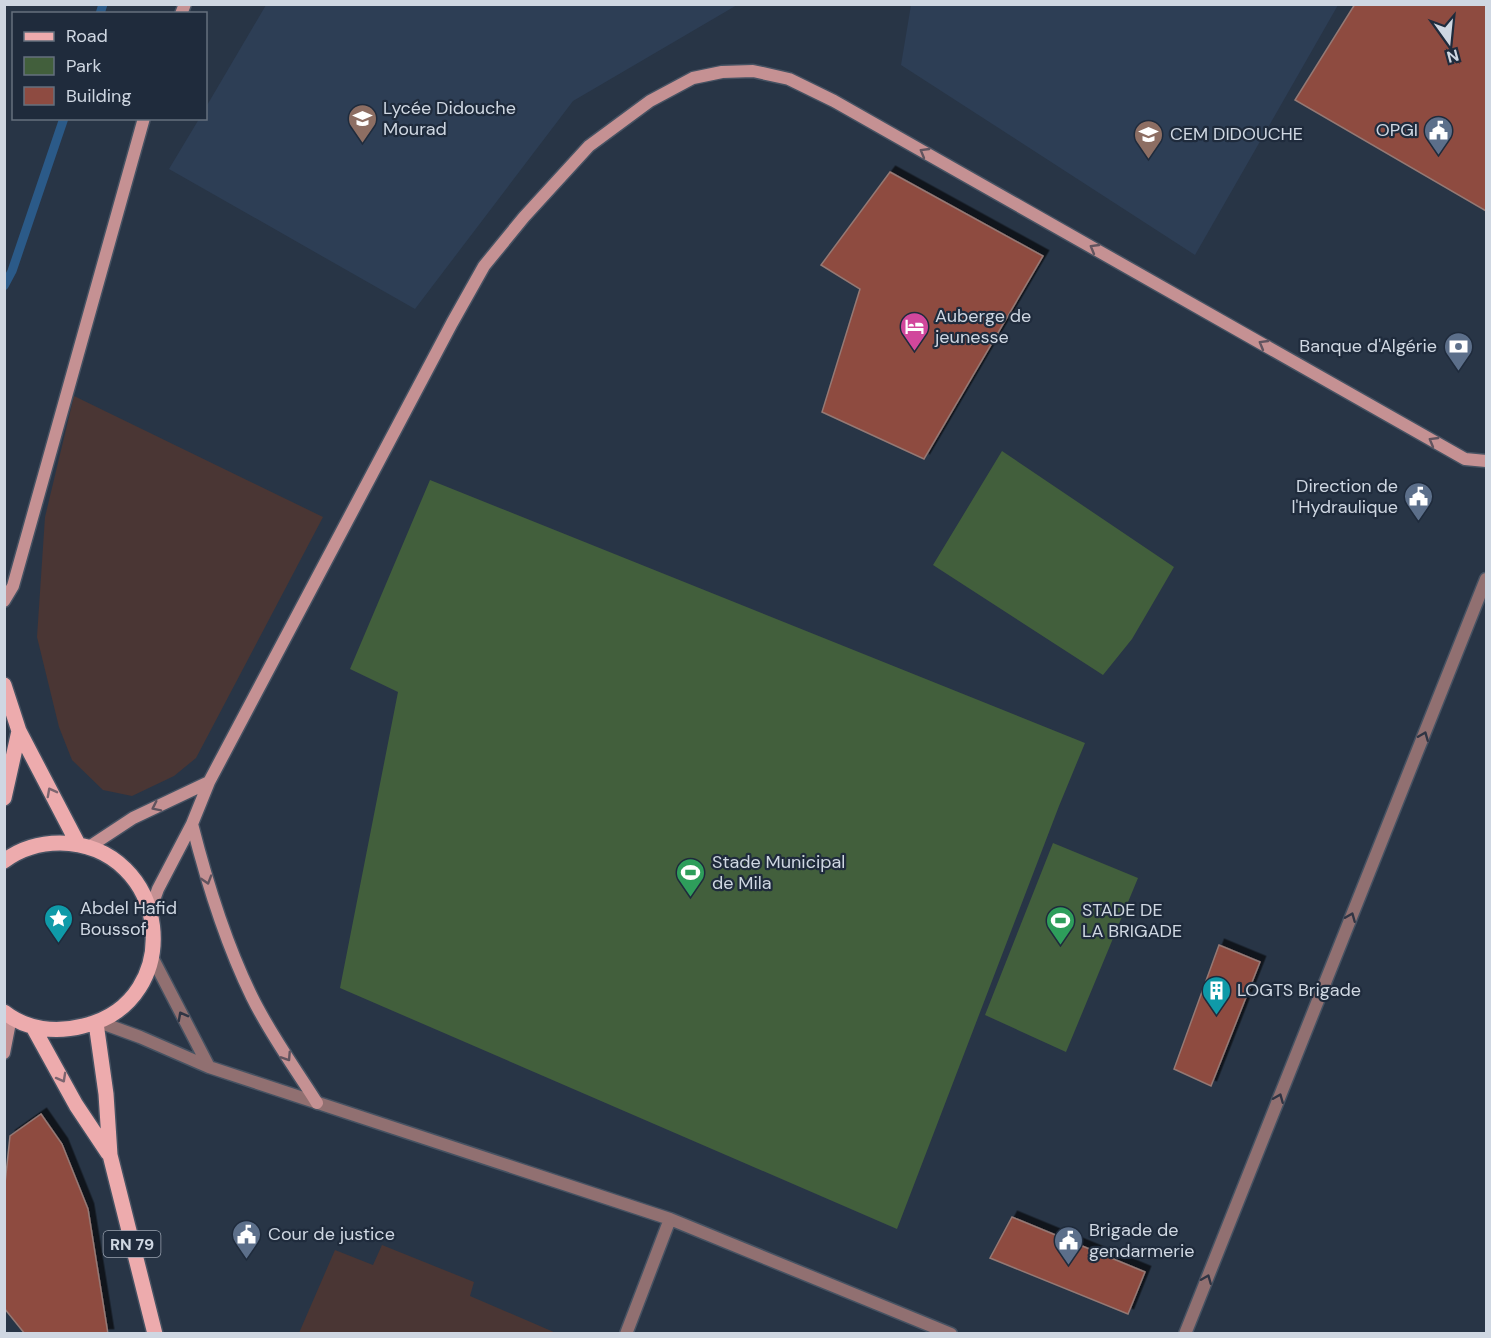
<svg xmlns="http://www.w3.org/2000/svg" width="1491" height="1338" font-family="'DM Sans',sans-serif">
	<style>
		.commercial { fill: #4a3634 }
		.built { fill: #2d3e55 }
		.green { fill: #425f3c }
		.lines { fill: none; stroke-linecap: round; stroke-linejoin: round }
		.stream { stroke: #2b5a88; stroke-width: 9 }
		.building { fill: #8e4b41; stroke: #957974; stroke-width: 1.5; filter: url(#shadow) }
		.street-casing { stroke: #465262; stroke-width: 15 }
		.secondary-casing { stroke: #465262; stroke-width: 15 }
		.primary-casing { stroke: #465262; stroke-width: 18 }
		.street { stroke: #917071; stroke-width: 12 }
		.secondary { stroke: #c59193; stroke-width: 12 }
		.primary { stroke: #edabad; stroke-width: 15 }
		.oneway { stroke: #61545f }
		.oneway2 { stroke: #303544 }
		.oneway3 { stroke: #7c656f }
		.labels { text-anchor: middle; stroke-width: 4.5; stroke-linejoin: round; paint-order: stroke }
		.shield { fill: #1f2b3c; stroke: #9aa3b0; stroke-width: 1.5 }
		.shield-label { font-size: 16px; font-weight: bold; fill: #cfd7e2 }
		.poi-label { font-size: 18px; fill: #cfd7e2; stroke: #1f2b3c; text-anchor: start }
	</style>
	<defs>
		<filter id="shadow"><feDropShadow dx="5.5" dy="-5.5" stdDeviation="0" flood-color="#0009"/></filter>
	</defs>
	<rect width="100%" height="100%" fill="#283546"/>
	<path class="commercial" d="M 74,396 L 323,517 L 196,758 L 174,776 L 132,796 L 103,790 L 72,760 L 59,727 L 37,637 L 45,517 Z
		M 382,1245 L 474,1282 L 470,1296 L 556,1333 L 299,1333 L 335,1250 L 373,1265 Z"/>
	<path class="built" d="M 266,5 L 266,4 L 737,5 L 573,101 L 415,309 L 169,169 L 199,119 L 206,118 L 206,107 Z
		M 911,5 L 911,4 L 1338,5 L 1195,255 L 901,65 Z"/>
	<path class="green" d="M 1002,451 L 1174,567 L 1132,639 L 1103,675 L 933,565 Z
		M 430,480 L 1085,743 L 1059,806 L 897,1229 L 340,988 L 398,692 L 350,669 Z
		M 1053,843 L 1138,878 L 1066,1052 L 985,1015 Z"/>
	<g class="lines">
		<path class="stream" d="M 100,14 L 103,4
			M 4,286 L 12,271 L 64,118"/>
	</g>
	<path class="building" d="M 1355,4 L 1486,4 L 1486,211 L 1295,100 Z
		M 890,172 L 1043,256 L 924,459 L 822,412 L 860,289 L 821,265 Z
		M 1219,945 L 1260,962 L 1211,1086 L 1174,1069 Z
		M 41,1114 L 62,1144 L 88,1209 L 108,1334 L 25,1334 L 4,1308 L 4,1193 L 10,1136 Z
		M 1012,1217 L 1145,1272 L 1128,1314 L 990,1258 Z"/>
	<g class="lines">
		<defs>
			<path id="street" d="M 152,957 L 209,1067
				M 99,1022 L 140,1037 L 209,1067 L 670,1219 L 951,1334
				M 626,1334 L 670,1219
				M 1185,1334 L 1486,579"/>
			<path id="secondary" d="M 181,14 L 185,4
				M 4,601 L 13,586 L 144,118
				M 192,824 C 207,883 225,942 252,997 C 270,1034 295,1068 317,1103
				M 89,847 L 133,818 L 209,782
				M 150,911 L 158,889 L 192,824 L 209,782 L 452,323 L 484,266 L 524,217 L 589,146 L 650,101 L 693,78 L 722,72 L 753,71 L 789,79 L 834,101 L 1465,459 L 1486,461
				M 4,1053 L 11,1017"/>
			<path id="primary" d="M 4,685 L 19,731 L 78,844
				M 4,798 L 19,731
				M 4,861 C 20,849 40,843 60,843 C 171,845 188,1002 83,1026 C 56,1033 27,1030 4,1012
				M 96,1023 L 106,1094 L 110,1155 L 155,1334
				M 33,1027 L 76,1105 L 108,1153"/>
		</defs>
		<use href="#street" class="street-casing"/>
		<use href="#secondary" class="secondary-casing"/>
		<use href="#primary" class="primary-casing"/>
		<use href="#street" class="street"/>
		<use href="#secondary" class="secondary"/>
		<use href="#primary" class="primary"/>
	</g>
	<defs><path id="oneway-chevron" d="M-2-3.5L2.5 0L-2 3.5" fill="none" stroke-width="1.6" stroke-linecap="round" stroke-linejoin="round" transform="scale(1.5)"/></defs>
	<g class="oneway">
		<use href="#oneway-chevron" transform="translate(924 152) rotate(-150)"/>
		<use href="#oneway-chevron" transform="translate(1094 248) rotate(-150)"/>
		<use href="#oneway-chevron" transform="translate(1263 344) rotate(-150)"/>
		<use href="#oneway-chevron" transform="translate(1433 441) rotate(-150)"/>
		<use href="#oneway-chevron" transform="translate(156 807) rotate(154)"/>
		<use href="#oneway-chevron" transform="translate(207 880) rotate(73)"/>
		<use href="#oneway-chevron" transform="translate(287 1057) rotate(57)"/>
	</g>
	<g class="oneway2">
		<use href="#oneway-chevron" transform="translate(1424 736) rotate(-68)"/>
		<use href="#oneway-chevron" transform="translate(1351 917) rotate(-68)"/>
		<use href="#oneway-chevron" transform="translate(182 1016) rotate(-118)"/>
		<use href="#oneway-chevron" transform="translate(1279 1098) rotate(-68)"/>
		<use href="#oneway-chevron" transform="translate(1207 1279) rotate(-68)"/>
	</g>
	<g class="oneway3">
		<use href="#oneway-chevron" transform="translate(51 792) rotate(-118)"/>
		<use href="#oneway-chevron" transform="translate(62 1078) rotate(61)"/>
	</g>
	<defs>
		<symbol id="school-pin" viewBox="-11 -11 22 30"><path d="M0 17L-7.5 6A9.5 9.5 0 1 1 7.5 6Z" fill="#8d6e63" stroke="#1f2b3c"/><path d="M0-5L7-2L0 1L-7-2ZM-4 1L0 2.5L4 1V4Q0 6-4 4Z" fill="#fff"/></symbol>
		<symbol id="civic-pin" viewBox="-11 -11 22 30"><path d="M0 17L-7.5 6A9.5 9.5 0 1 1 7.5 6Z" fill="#5c6f8a" stroke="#1f2b3c"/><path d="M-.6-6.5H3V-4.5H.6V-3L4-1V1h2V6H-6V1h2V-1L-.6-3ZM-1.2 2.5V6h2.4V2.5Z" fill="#fff"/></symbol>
		<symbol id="hotel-pin" viewBox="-11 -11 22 30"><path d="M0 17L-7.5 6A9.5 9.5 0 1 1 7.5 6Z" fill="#d1479c" stroke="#1f2b3c"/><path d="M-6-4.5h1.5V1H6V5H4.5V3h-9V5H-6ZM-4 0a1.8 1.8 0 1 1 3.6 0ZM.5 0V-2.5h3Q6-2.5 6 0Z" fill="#fff"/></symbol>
		<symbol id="bank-pin" viewBox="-11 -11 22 30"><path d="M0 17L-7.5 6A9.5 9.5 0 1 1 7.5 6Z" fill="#5c6f8a" stroke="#1f2b3c"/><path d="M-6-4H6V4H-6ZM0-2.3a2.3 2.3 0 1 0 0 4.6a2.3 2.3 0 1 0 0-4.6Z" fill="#fff"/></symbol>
		<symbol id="stadium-pin" viewBox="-11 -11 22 30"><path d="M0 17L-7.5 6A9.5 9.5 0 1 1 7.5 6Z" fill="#2e9e5b" stroke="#1f2b3c"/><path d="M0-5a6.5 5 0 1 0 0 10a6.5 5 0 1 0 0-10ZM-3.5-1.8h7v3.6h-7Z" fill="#fff"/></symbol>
		<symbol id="sight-pin" viewBox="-11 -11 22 30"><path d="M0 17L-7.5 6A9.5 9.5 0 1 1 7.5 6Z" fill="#0f9aa8" stroke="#1f2b3c"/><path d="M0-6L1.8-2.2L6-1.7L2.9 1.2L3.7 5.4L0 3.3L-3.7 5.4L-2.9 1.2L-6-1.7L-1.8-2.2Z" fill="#fff"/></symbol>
		<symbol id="building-pin" viewBox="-11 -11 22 30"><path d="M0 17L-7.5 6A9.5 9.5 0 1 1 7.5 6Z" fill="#0f9aa8" stroke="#1f2b3c"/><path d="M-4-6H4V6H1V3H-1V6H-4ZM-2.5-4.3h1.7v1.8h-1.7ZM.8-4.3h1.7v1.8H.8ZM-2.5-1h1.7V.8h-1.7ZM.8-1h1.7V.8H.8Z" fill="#fff"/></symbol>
	</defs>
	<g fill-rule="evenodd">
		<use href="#school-pin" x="346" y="102" width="33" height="45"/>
		<use href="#civic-pin" x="1422" y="114" width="33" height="45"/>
		<use href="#school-pin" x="1132" y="118" width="33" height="45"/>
		<use href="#hotel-pin" x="898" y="310" width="33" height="45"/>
		<use href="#bank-pin" x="1442" y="330" width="33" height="45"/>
		<use href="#civic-pin" x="1402" y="480" width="33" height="45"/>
		<use href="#stadium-pin" x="674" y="856" width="33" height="45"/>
		<use href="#sight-pin" x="42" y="902" width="33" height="45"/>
		<use href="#stadium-pin" x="1044" y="904" width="33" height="45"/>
		<use href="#building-pin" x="1200" y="974" width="33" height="45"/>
		<use href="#civic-pin" x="230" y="1218" width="33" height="45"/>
		<use href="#civic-pin" x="1052" y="1224" width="33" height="45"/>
	</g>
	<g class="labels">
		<rect class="shield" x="103.5" y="1231" width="57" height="26" rx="4.5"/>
		<g class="shield-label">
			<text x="132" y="1250">RN 79</text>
		</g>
		<g class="poi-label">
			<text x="383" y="114">Lycée Didouche<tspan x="383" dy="21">Mourad</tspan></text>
			<text x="1418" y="136" text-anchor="end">OPGI</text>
			<text x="1170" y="140">CEM DIDOUCHE</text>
			<text x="935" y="322">Auberge de<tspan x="935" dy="21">jeunesse</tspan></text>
			<text x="1437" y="352" text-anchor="end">Banque d'Algérie</text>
			<text x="1398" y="492" text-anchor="end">Direction de<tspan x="1398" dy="21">l'Hydraulique</tspan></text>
			<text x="712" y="868">Stade Municipal<tspan x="712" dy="21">de Mila</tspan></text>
			<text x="80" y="914">Abdel Hafid<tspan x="80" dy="21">Boussof</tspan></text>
			<text x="1082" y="916">STADE DE<tspan x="1082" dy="21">LA BRIGADE</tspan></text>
			<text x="1237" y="996">LOGTS Brigade</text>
			<text x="1089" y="1236">Brigade de<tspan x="1089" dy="21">gendarmerie</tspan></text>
			<text x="268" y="1240">Cour de justice</text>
		</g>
	</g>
	<rect width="1491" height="1338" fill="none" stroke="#cfd7e2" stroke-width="12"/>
	<rect x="12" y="12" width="195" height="108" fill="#1f2b3c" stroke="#65707e" stroke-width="1.5"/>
	<rect x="24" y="32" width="30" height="9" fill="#edabad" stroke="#65707e" stroke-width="1.5"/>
	<text x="66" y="42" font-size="18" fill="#cfd7e2">Road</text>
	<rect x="24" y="57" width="30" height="18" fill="#425f3c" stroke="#65707e" stroke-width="1.5"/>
	<text x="66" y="72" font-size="18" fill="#cfd7e2">Park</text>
	<rect x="24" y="87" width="30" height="18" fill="#8e4b41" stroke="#65707e" stroke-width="1.5"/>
	<text x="66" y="102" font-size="18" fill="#cfd7e2">Building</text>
	<g transform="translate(1449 42) rotate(165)" stroke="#1f2b3c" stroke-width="4.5" paint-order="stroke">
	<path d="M0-4.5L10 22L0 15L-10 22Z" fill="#cfd7e2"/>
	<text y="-9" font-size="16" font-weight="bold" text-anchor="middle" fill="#cfd7e2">N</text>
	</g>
</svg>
